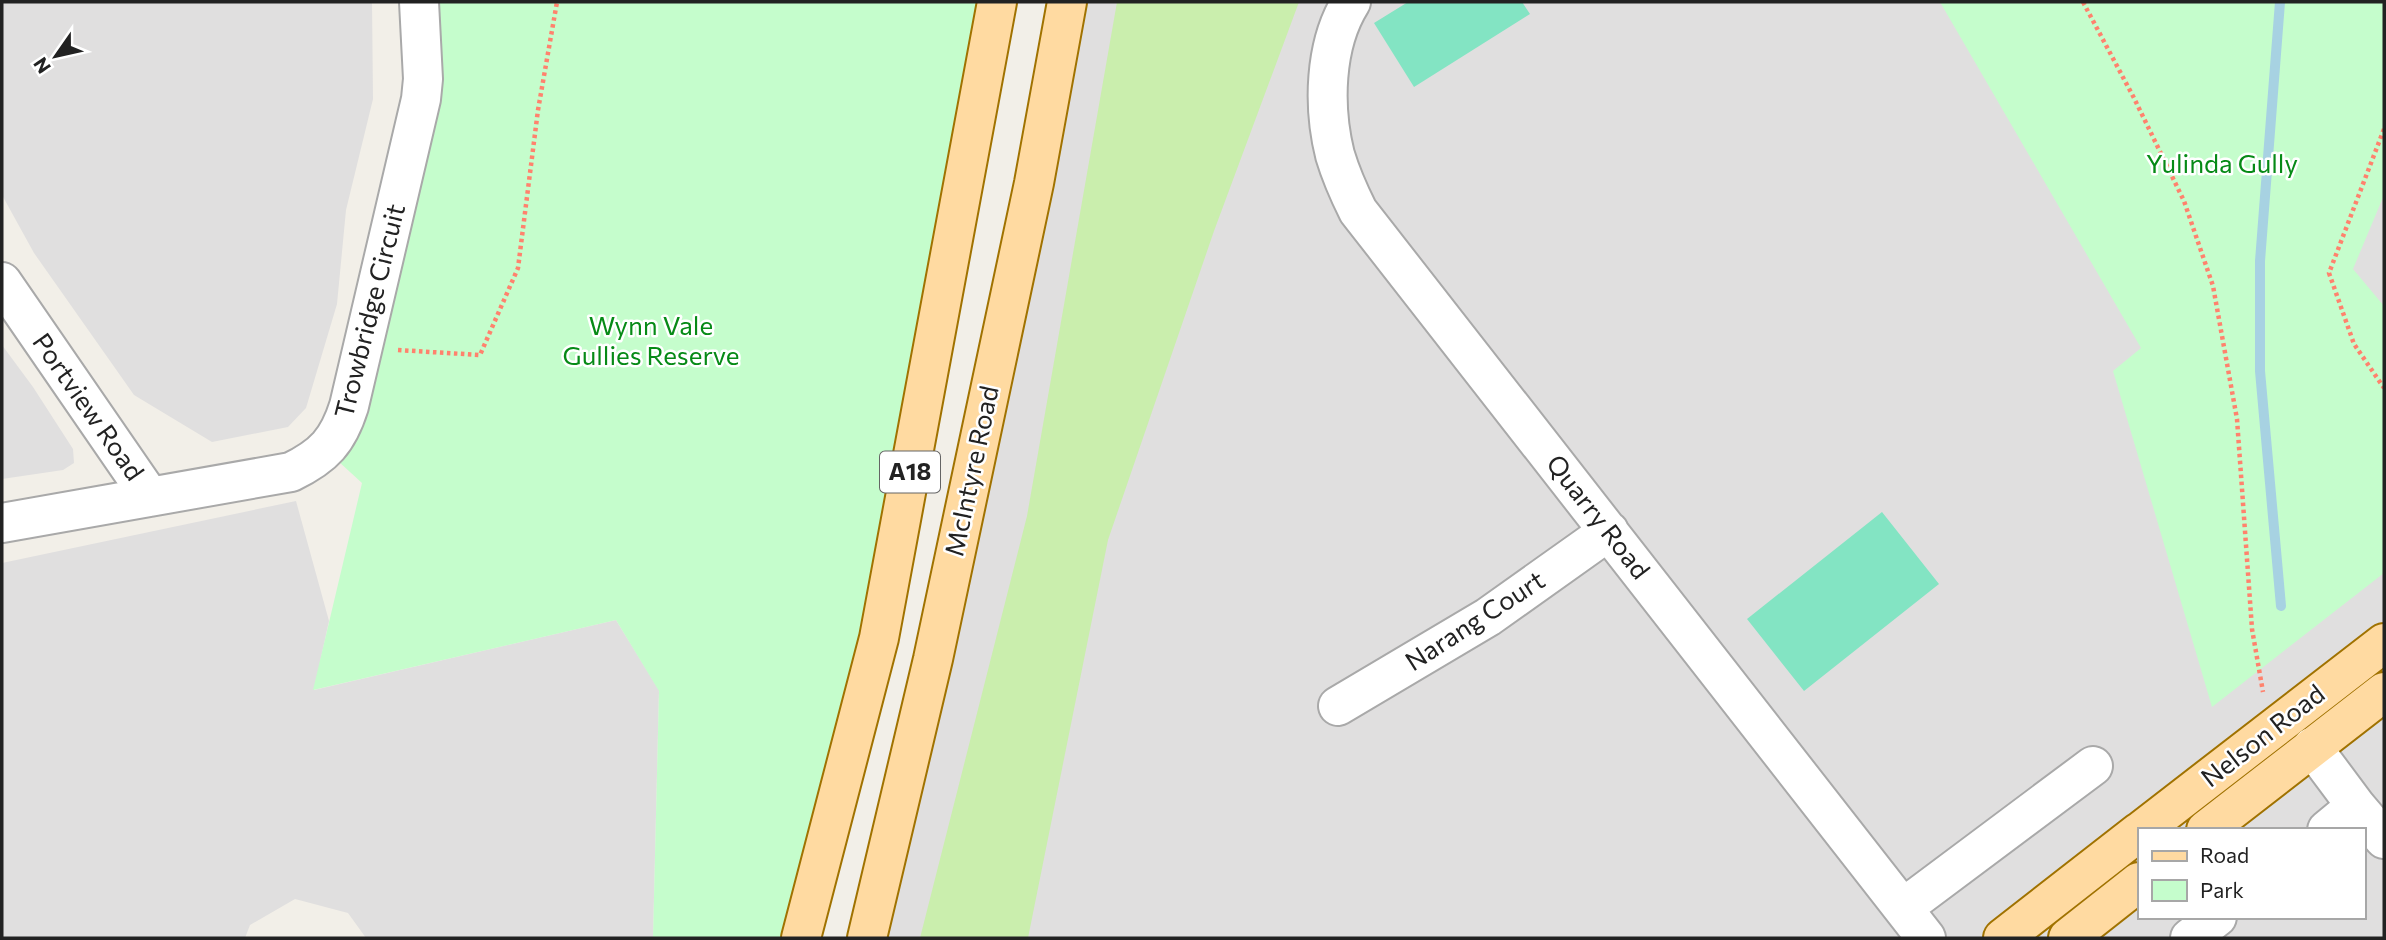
<svg xmlns="http://www.w3.org/2000/svg" width="2386" height="940" font-family="Commissioner,sans-serif">
	<style>
		.residential { fill: #e0dfdf; fill-rule: evenodd }
		.grass { fill: #caeead }
		.park { fill: #c5fdcc }
		.pitch { fill: #83e4c3 }
		.lines { fill: none; stroke-linecap: round; stroke-linejoin: round }
		.stream { stroke: #a7d2e2; stroke-width: 10 }
		.minor-casing { stroke: #a9a9a9; stroke-width: 42 }
		.major-casing { stroke: #a07200; stroke-width: 42 }
		.path { stroke: #ff826d; stroke-width: 4.5; stroke-dasharray: 3.5 3.5; stroke-linecap: butt }
		.minor { stroke: #fff; stroke-width: 38 }
		.major { stroke: #ffdaa1; stroke-width: 38 }
		.labels { text-anchor: middle; stroke-width: 5; stroke-linejoin: round; paint-order: stroke }
		.shield { fill: #fff; stroke: #646464; stroke-width: 2 }
		.shield-label { font-size: 24px; font-weight: bold; fill: #222 }
		.park-label { font-size: 26px; fill: #068a16; stroke: #fff }
		.street-label { font-size: 26px; fill: #222; stroke: #fff }
	</style>
	<rect width="100%" height="100%" fill="#f2efe8"/>
	<path class="residential" d="M 2,2 L 372,2 L 373,99 L 346,210 L 337,304 L 306,408 L 288,427 L 212,442 L 134,395 L 34,253 L 2,195 Z
		M 1067,2 L 2384,2 L 2384,938 L 867,938 ZM 2139,830 L 2363,830 L 2363,917 L 2139,917 Z
		M 2,345 L 33,387 L 73,449 L 74,463 L 63,470 L 2,479 Z
		M 296,501 L 329,621 L 314,690 L 616,620 L 659,690 L 653,938 L 366,938 L 348,913 L 295,899 L 250,925 L 245,938 L 2,938 L 2,563 Z"/>
	<path class="grass" d="M 1117,2 L 1299,2 L 1214,231 L 1108,540 L 1028,938 L 920,938 L 1027,516 Z"/>
	<path class="park" d="M 419,2 L 997,2 L 801,938 L 653,938 L 659,691 L 616,620 L 313,690 L 362,483 L 326,450 L 343,426 Z
		M 1940,2 L 2384,2 L 2384,195 L 2353,269 L 2384,306 L 2384,573 L 2212,707 L 2113,371 L 2141,348 Z"/>
	<path class="pitch" d="M 1408,2 L 1522,2 L 1530,14 L 1414,87 L 1374,23 Z
		M 1882,512 L 1939,584 L 1804,691 L 1747,619 Z"/>
	<g class="lines">
		<path class="stream" d="M 2280,2 L 2260,261 L 2260,371 L 2281,606"/>
		<defs>
			<path id="minor" d="M 1351,2 C 1324,45 1323,107 1335,155 C 1341,175 1349,193 1358,211 L 1926,938
				M 2,282 L 150,497
				M 2,523 L 291,472 C 324,456 338,441 349,406 L 421,99 L 423,79 L 419,2
				M 1338,706 L 1488,617 L 1609,531
				M 2312,747 L 2356,806 L 2327,830
				M 2356,806 L 2384,839
				M 1903,908 L 2093,766
				M 2190,938 L 2217,917"/>
			<path id="major" d="M 2142,830 L 2384,643
				M 2206,830 L 2384,692
				M 801,938 L 879,638 L 997,2
				M 867,938 L 933,659 L 1034,183 L 1067,2
				M 2003,938 L 2139,832
				M 2068,938 L 2139,882"/>
		</defs>
		<use href="#minor" class="minor-casing"/>
		<use href="#major" class="major-casing"/>
		<path class="path" d="M 2083,2 L 2134,98 L 2184,201 L 2213,286 L 2237,419 L 2252,629 L 2263,692
			M 2384,129 L 2329,273 L 2354,344 L 2384,388
			M 398,350 L 480,355 L 518,268 L 538,110 L 557,2"/>
		<use href="#minor" class="minor"/>
		<use href="#major" class="major"/>
	</g>
	<g class="labels">
		<rect class="shield" x="880" y="451.5" width="60" height="41" rx="5"/>
		<g class="shield-label">
			<text x="910" y="480">A18</text>
		</g>
		<g class="park-label">
			<text x="2222" y="173">Yulinda Gully</text>
			<text x="651" y="335">Wynn Vale<tspan x="651" dy="30">Gullies Reserve</tspan></text>
		</g>
		<g class="street-label">
			<text transform="translate(370 311) rotate(-76)" y="9">Trowbridge Circuit</text>
			<text transform="translate(88 407) rotate(55)" y="9">Portview Road</text>
			<text transform="translate(972 471) rotate(-78)" y="9">McIntyre Road</text>
			<text transform="translate(1598 517) rotate(52)" y="9">Quarry Road</text>
			<text transform="translate(1475 621) rotate(-33)" y="9">Narang Court</text>
			<text transform="translate(2263 736) rotate(-38)" y="9">Nelson Road</text>
		</g>
	</g>
	<rect width="2386" height="940" fill="none" stroke="#222222" stroke-width="7"/>
	<rect x="2138" y="828" width="228" height="91" fill="#ffffff" stroke="#a7a7a7" stroke-width="2"/>
	<rect x="2152" y="851" width="35" height="10" fill="#ffdaa1" stroke="#a7a7a7" stroke-width="2"/>
	<text x="2200" y="863" font-size="21" fill="#222222">Road</text>
	<rect x="2152" y="880" width="35" height="21" fill="#c5fdcc" stroke="#a7a7a7" stroke-width="2"/>
	<text x="2200" y="898" font-size="21" fill="#222222">Park</text>
	<g transform="translate(56 56) rotate(236)" stroke="#ffffff" stroke-width="5" paint-order="stroke">
	<path d="M0-5L12 26L0 18L-12 26Z" fill="#222222"/>
	<text y="-10" font-size="19" font-weight="bold" text-anchor="middle" fill="#222222">N</text>
	</g>
</svg>
